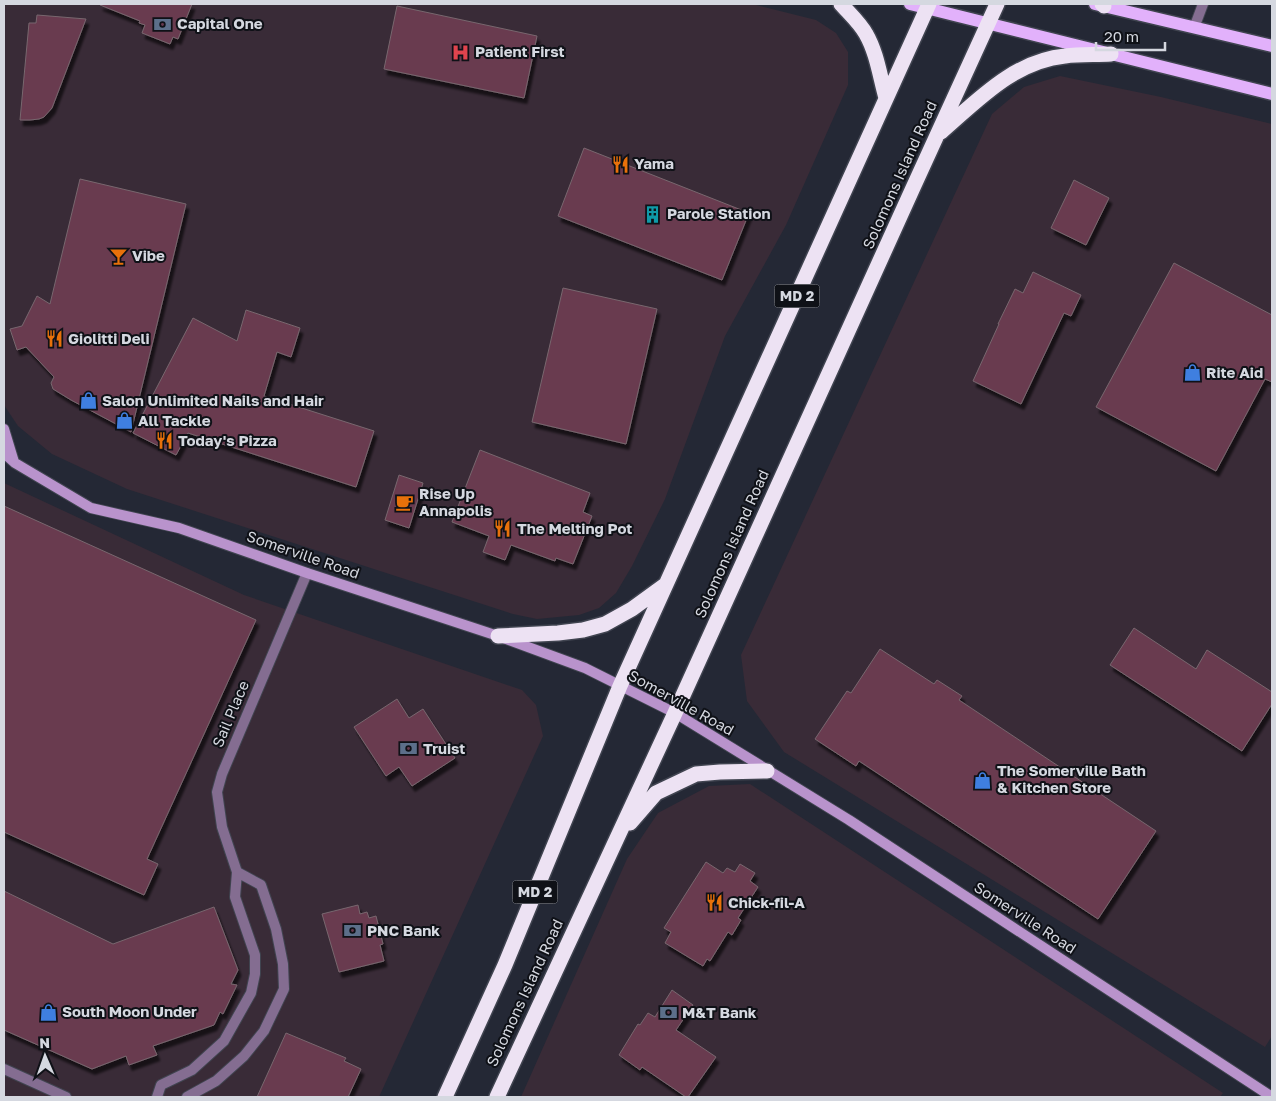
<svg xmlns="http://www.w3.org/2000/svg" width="1276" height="1101" font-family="'Golos Text',sans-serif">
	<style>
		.commercial { fill: #392b37 }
		.building { fill: #693a50; stroke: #78676e; filter: url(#shadow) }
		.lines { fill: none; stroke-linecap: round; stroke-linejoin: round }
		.street-casing { stroke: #404450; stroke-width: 12 }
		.secondary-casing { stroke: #404450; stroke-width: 12 }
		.primary-casing { stroke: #404450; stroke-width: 15 }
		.highway-casing { stroke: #404450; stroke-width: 18 }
		.street { stroke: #846d91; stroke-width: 10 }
		.secondary { stroke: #b993cc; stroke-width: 10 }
		.primary { stroke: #e2b1fb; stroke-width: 12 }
		.highway { stroke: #ede2f3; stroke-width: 15 }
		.labels { text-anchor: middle; stroke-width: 4; stroke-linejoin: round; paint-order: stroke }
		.shield { fill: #0f1117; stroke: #9a9ca4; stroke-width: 1 }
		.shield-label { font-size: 14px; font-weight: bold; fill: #d5d8e0 }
		.poi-label { font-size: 15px; font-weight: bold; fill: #d5d8e0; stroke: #0f1117; text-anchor: start }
		.street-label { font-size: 15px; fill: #d5d8e0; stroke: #0f1117 }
	</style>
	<defs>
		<filter id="shadow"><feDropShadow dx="3" dy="5.5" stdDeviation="1" flood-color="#0009"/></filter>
	</defs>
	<rect width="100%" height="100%" fill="#242835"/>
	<path class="commercial" d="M 4,4 L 752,4 L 816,20 L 836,33 L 848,52 L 848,85 L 786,225 L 725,336 L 665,499 L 632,566 L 616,593 L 599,608 L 579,615 L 537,619 L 513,614 L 127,489 L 52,454 L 18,426 L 4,405 Z
		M 1060,76 L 1161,97 L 1272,124 L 1272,1036 L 1265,1047 L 784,752 L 747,701 L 741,655 L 992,114 L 1024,87 Z
		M 4,483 L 244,595 L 522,690 L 536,705 L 543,736 L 379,1097 L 4,1097 Z
		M 750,784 L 1223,1093 L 1220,1097 L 521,1097 L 627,859 L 658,813 L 709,786 Z"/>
	<path class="building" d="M 100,4 L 192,4 L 178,39 L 173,37 L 170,44 L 142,33 L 145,25 L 139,23 L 140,21 L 100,5 Z
		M 397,6 L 537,36 L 524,98 L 384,69 Z
		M 37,15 L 86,19 L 52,108 L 44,117 L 39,119 L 30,120 L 20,120 L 29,23 L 36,23 Z
		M 584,148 L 749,213 L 722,280 L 558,216 Z
		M 80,179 L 186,204 L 131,432 L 71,400 L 53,389 L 51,383 L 54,377 L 26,347 L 17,350 L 10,329 L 22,326 L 37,296 L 50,304 Z
		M 1074,180 L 1109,198 L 1086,245 L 1051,228 Z
		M 1174,263 L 1272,315 L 1272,382 L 1265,379 L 1216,471 L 1096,407 Z
		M 1033,272 L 1081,295 L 1071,316 L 1064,313 L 1021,404 L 973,381 L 999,324 L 998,324 L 1015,289 L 1023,293 Z
		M 563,288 L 657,309 L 626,444 L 532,422 Z
		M 246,310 L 300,328 L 291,357 L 277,352 L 264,396 L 374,431 L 356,487 L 188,433 L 176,455 L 133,433 L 193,318 L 237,341 Z
		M 480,450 L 590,493 L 583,512 L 592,516 L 573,564 L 556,558 L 555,561 L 511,545 L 505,560 L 483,552 L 489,536 L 452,522 Z
		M 399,475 L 423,483 L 409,528 L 385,520 Z
		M 4,506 L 256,620 L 147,859 L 158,864 L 144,895 L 4,832 Z
		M 1134,628 L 1196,669 L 1207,650 L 1272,692 L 1272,704 L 1242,751 L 1110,665 Z
		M 880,649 L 934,684 L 937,680 L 962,696 L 959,700 L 1156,831 L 1098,919 L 859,761 L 856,766 L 815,739 L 847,691 L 851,693 Z
		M 397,699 L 409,718 L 423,709 L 455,758 L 412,786 L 399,767 L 386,776 L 354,727 Z
		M 706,862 L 723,873 L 727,868 L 735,872 L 740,864 L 755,873 L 750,881 L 758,887 L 738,918 L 741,920 L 732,935 L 728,932 L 710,961 L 707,959 L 703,966 L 665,943 L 671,932 L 664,928 Z
		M 4,891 L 113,944 L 214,907 L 238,970 L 231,984 L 237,985 L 223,1014 L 220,1012 L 214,1025 L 153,1046 L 157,1055 L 129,1065 L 126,1056 L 92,1069 L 4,1030 Z
		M 358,905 L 360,914 L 367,912 L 369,918 L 376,916 L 383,944 L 380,945 L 384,961 L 339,972 L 322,914 Z
		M 672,990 L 693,1005 L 676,1030 L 716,1057 L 688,1097 L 686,1097 L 642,1067 L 640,1070 L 619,1055 L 638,1024 L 640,1025 L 648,1013 L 655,1017 Z
		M 286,1033 L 346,1058 L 344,1061 L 361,1069 L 348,1097 L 257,1097 Z"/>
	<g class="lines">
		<defs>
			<path id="street" d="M 1194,28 L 1203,4
				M 4,1069 L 66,1097
				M 157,1097 L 161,1085 L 192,1070 L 224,1041 L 251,993 L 255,974 L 255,955 L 235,897 L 237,872 L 222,827 L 217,792 L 222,774 L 307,573
				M 187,1097 L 216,1081 L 244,1056 L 264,1031 L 284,989 L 283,964 L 276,929 L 261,885 L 237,872"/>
			<path id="secondary" d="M 4,429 L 14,462
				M 4,453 L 15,463 L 91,508 L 179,528 L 307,573 L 498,636 L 585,668 L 675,713 L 849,820 L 1272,1097"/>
			<path id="primary" d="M 910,4 L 1272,94
				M 1095,4 L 1272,46"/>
			<path id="highway" d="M 841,4 C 849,13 860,23 866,34 C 877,53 880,77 886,98
				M 1102,4 L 1104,6
				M 941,132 C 978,100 1014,61 1065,56 C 1080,54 1096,55 1111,54
				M 498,636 L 558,633 L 583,630 L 605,624 L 632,609 L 665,585
				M 630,823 L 656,793 L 696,774 L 720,772 L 767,771
				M 445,1097 L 505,965 L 620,686 L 929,4
				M 497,1097 L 675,713 L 912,190 L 997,4"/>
		</defs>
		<use href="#street" class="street-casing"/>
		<use href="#secondary" class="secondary-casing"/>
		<use href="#primary" class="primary-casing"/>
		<use href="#highway" class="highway-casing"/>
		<use href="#street" class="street"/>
		<use href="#secondary" class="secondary"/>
		<use href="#primary" class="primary"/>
		<use href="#highway" class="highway"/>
	</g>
	<defs>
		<symbol id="bank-bare" viewBox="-9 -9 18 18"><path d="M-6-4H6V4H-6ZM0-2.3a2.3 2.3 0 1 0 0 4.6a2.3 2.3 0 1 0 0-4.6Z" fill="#5c6f8a" stroke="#0f1117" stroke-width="2.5" paint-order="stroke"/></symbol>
		<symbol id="hospital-bare" viewBox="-9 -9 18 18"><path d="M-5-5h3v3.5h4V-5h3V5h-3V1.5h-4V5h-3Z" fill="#e0444e" stroke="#0f1117" stroke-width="2.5" paint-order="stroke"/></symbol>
		<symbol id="restaurant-bare" viewBox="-9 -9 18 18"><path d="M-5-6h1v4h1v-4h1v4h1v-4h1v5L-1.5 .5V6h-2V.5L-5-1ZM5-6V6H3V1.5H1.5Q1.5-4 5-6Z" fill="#e8710a" stroke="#0f1117" stroke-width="2.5" paint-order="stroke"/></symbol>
		<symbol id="building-bare" viewBox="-9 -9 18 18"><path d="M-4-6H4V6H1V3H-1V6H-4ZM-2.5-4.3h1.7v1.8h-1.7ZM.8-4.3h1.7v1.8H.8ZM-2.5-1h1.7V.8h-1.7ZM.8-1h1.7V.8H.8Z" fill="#0f9aa8" stroke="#0f1117" stroke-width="2.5" paint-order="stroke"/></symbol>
		<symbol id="bar-bare" viewBox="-9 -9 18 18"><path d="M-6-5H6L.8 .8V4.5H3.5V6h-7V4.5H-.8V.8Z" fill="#e8710a" stroke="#0f1117" stroke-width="2.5" paint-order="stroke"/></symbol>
		<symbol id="shop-bare" viewBox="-9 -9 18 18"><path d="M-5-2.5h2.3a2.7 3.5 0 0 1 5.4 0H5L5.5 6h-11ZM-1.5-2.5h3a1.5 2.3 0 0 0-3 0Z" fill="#3f7fe0" stroke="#0f1117" stroke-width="2.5" paint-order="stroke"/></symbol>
		<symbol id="cafe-bare" viewBox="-9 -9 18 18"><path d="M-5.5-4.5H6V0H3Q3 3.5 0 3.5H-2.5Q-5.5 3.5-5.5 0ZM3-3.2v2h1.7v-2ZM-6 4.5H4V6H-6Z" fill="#e8710a" stroke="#0f1117" stroke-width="2.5" paint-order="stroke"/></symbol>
	</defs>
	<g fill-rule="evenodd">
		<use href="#bank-bare" x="150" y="12" width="25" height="25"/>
		<use href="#hospital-bare" x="448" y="40" width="25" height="25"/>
		<use href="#restaurant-bare" x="608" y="152" width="25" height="25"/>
		<use href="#building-bare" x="640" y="202" width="25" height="25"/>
		<use href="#bar-bare" x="106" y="244" width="25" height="25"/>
		<use href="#restaurant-bare" x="42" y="326" width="25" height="25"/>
		<use href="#shop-bare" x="1180" y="360" width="25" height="25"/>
		<use href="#shop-bare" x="76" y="388" width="25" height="25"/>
		<use href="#shop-bare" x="112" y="408" width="25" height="25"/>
		<use href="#restaurant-bare" x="152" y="428" width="25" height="25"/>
		<use href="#cafe-bare" x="392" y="490" width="25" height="25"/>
		<use href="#restaurant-bare" x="490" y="516" width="25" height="25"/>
		<use href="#bank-bare" x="396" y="736" width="25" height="25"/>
		<use href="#shop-bare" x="970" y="768" width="25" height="25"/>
		<use href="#restaurant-bare" x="702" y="890" width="25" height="25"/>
		<use href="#bank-bare" x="340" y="918" width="25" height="25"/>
		<use href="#shop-bare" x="36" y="1000" width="25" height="25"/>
		<use href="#bank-bare" x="656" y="1000" width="25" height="25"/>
	</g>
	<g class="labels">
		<g class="shield">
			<rect x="774.5" y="284.5" width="45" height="23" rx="4"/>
			<rect x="512.5" y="880.5" width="45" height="23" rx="4"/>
		</g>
		<g class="shield-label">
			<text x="797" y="301">MD 2</text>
			<text x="535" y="897">MD 2</text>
		</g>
		<g class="poi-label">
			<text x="177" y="29">Capital One</text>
			<text x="475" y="57">Patient First</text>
			<text x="634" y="169">Yama</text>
			<text x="667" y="219">Parole Station</text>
			<text x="132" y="261">Vibe</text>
			<text x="68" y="344">Giolitti Deli</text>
			<text x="1206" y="378">Rite Aid</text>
			<text x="102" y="406">Salon Unlimited Nails and Hair</text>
			<text x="138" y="426">All Tackle</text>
			<text x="178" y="446">Today's Pizza</text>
			<text x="419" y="499">Rise Up<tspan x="419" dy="17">Annapolis</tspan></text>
			<text x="517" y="534">The Melting Pot</text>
			<text x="423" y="754">Truist</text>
			<text x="997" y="776">The Somerville Bath<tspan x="997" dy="17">&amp; Kitchen Store</tspan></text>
			<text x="728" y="908">Chick-fil-A</text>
			<text x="367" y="936">PNC Bank</text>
			<text x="62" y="1017">South Moon Under</text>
			<text x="682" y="1018">M&amp;T Bank</text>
		</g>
		<g class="street-label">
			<text transform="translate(900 175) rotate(-66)" y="5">Solomons Island Road</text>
			<text transform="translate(732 544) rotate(-66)" y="5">Solomons Island Road</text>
			<text transform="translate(303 555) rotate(19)" y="5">Somerville Road</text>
			<text transform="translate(681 703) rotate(29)" y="5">Somerville Road</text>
			<text transform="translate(231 714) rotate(-67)" y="5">Sail Place</text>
			<text transform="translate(1025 918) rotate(33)" y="5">Somerville Road</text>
			<text transform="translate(525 993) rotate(-65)" y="5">Solomons Island Road</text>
		</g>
	</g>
	<rect width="1276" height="1101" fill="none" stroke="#d5d8e0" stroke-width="10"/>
	<g transform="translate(45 1056) rotate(358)" stroke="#0f1117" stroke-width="4" paint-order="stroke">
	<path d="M0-4L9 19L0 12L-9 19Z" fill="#d5d8e0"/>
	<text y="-8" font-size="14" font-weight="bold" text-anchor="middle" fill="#d5d8e0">N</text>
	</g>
	<path d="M1096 42v8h69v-8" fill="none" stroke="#d5d8e0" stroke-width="2.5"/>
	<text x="1104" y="42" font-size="15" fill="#d5d8e0" stroke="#0f1117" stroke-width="4" paint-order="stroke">20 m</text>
</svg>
